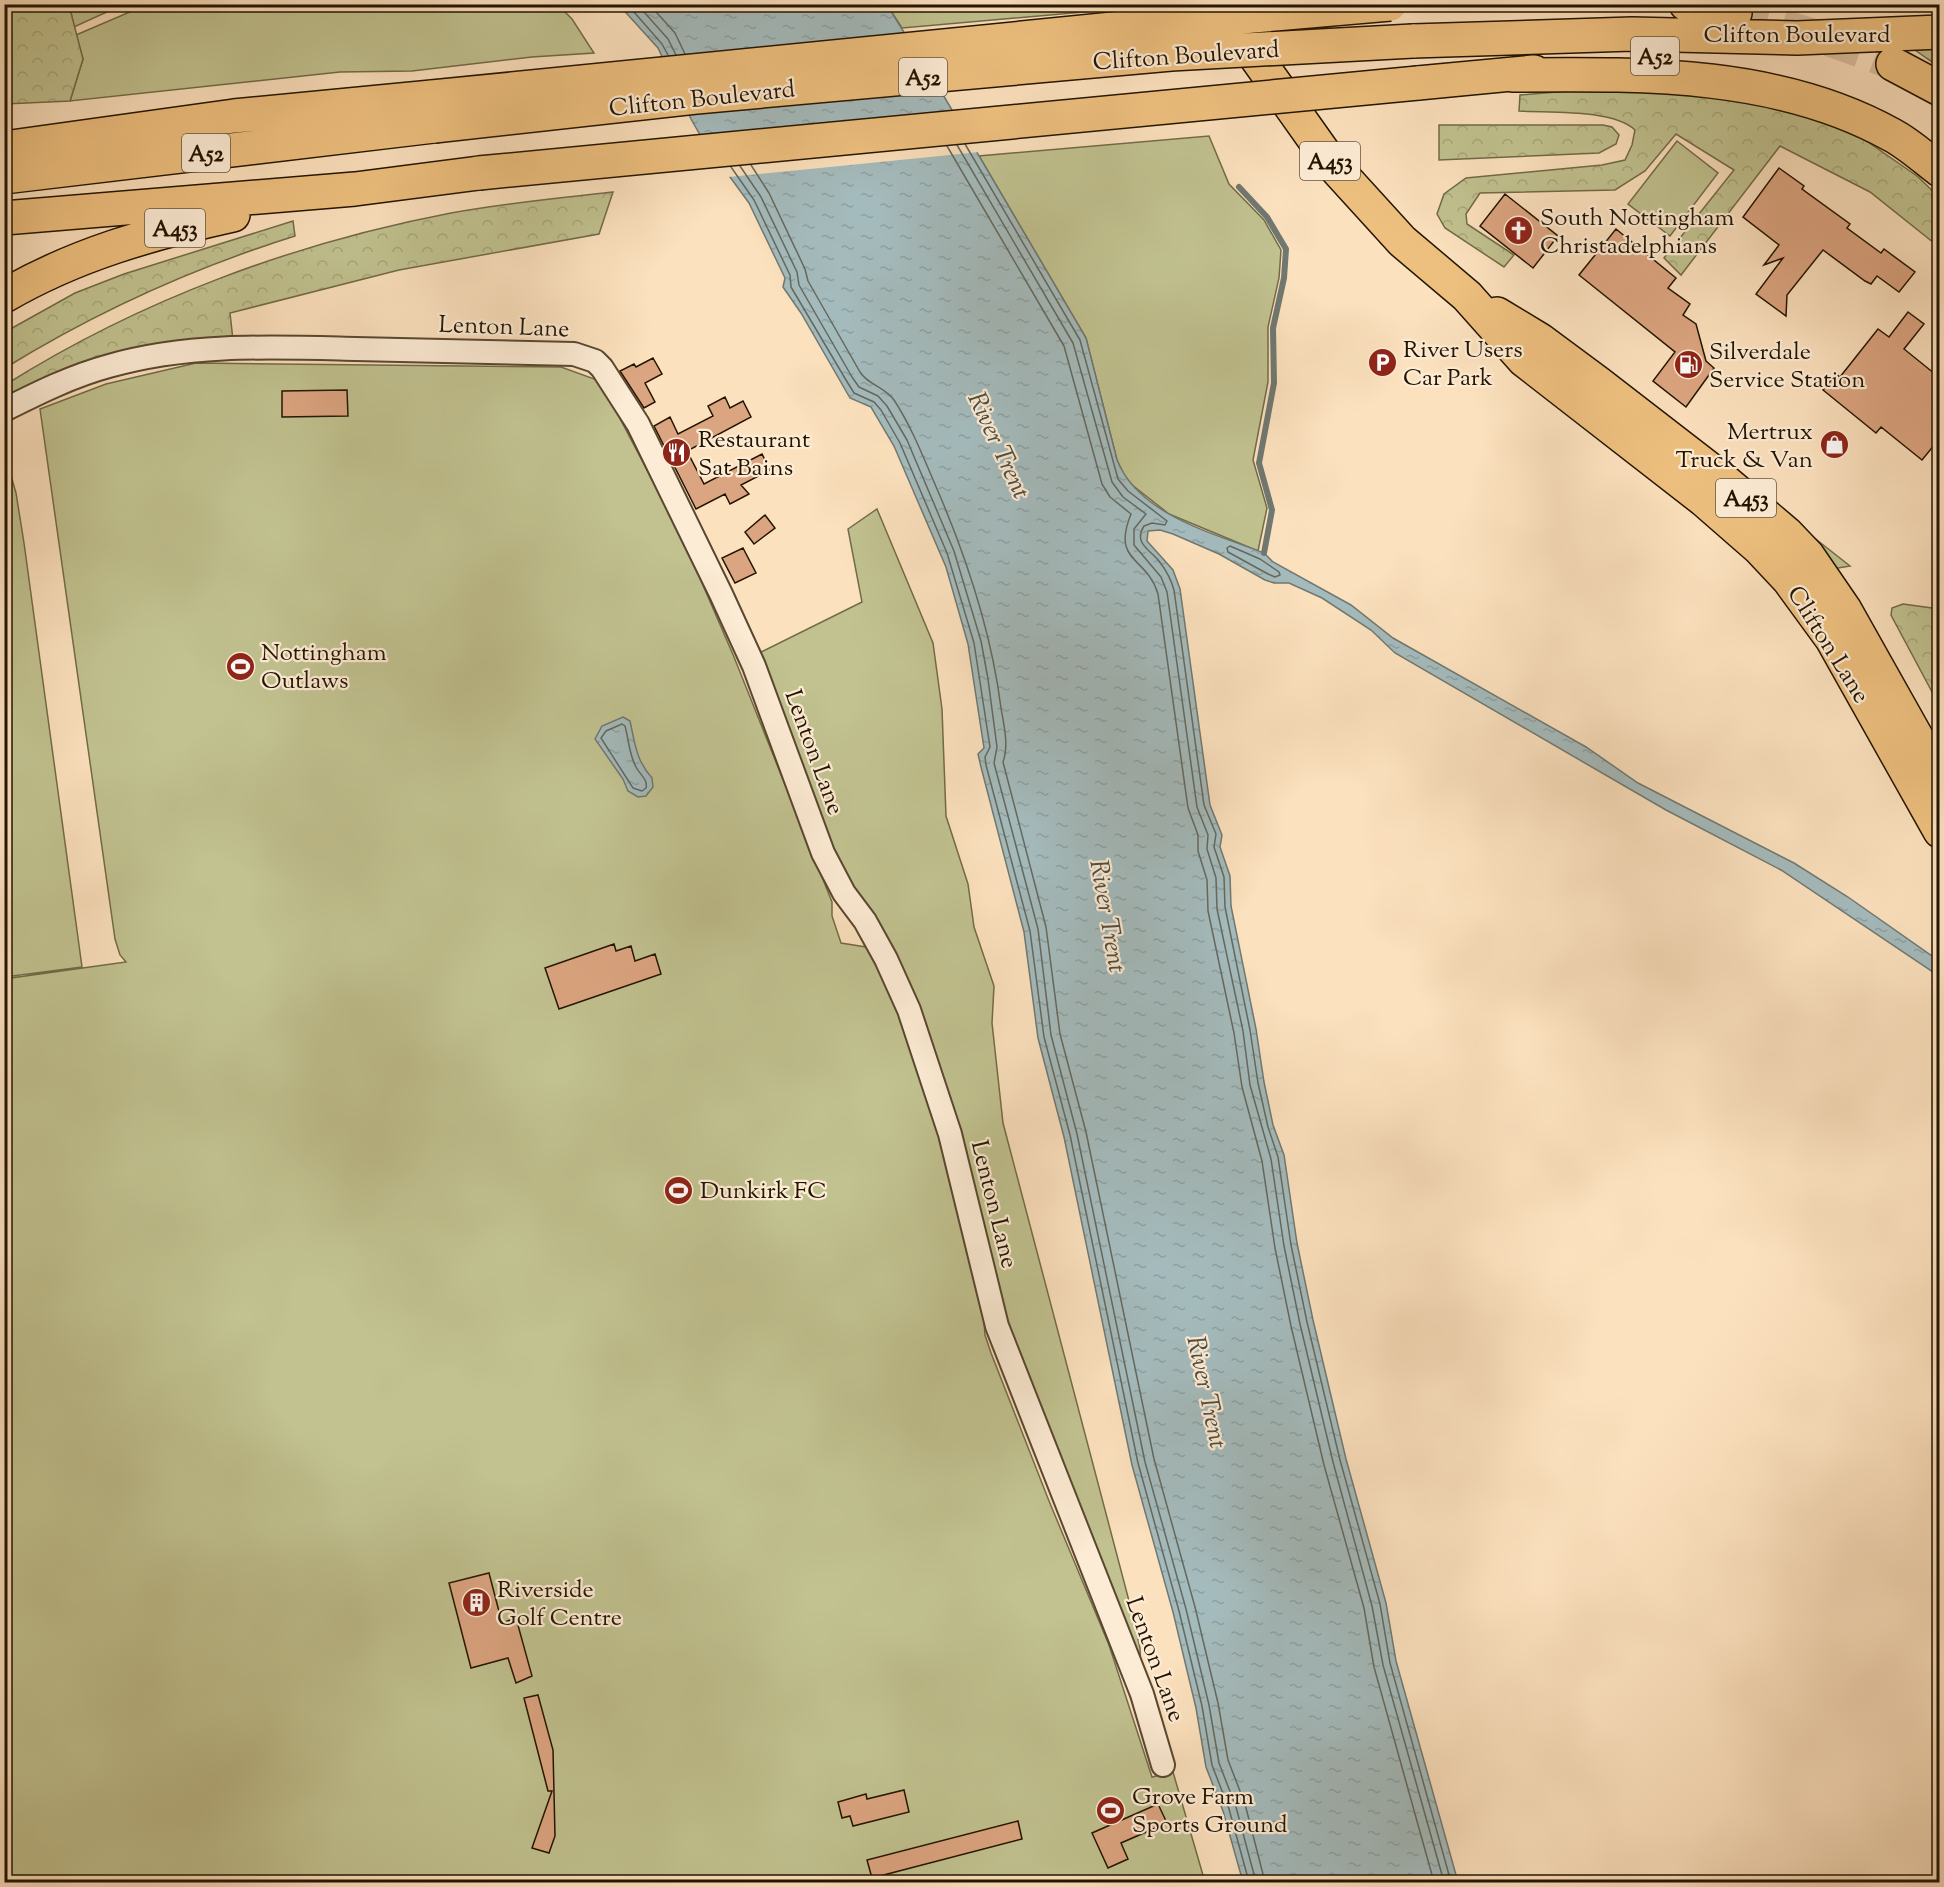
<svg xmlns="http://www.w3.org/2000/svg" width="1944" height="1887" font-family="'Sorts Mill Goudy',serif">
	<style>
		.green { fill: #c1c290; stroke: #726b48; stroke-width: 1.5 }
		.forest { fill: url(#forest-crowns); stroke: #726b48; stroke-width: 1.5 }
		.water { fill: url(#water-ripples); stroke: #707871; stroke-width: 1.5 }
		.pier { fill: #fce1be }
		.lines { fill: none; stroke-linecap: round; stroke-linejoin: round }
		.shore { stroke: #64685e; stroke-width: 1.5 }
		.stream { stroke: #707871; stroke-width: 6 }
		.building { fill: #dca581; stroke: #231400; stroke-width: 1.5 }
		.trunk-tunnel { stroke: #dbc2a2; stroke-width: 33; stroke-dasharray: 33 16; stroke-linecap: butt }
		.minor-casing { stroke: #594730; stroke-width: 26 }
		.primary-casing { stroke: #231400; stroke-width: 36 }
		.trunk-casing { stroke: #231400; stroke-width: 36 }
		.minor { stroke: #fdecd5; stroke-width: 22 }
		.primary { stroke: #eec07f; stroke-width: 33 }
		.trunk { stroke: #eec07f; stroke-width: 33 }
		.trunk-bridge-casing { stroke: #231400; stroke-width: 36; stroke-linecap: butt }
		.trunk-bridge { stroke: #eec07f; stroke-width: 33 }
		.labels { text-anchor: middle; stroke-width: 4.5; stroke-linejoin: round; paint-order: stroke }
		.shield { fill: #fdecd5; stroke: #645540; stroke-width: 1.5 }
		.shield-label { font-size: 22px; font-weight: bold; fill: #231400 }
		.street-label { font-size: 24px; fill: #231400; stroke: #fdecd5 }
		.poi-label { font-size: 24px; fill: #231400; stroke: #fdecd5; text-anchor: start }
		.water-label { font-size: 26px; font-style: italic; fill: #504e42; stroke: #fdecd5 }
	</style>
	<defs>
		<pattern id="forest-crowns" width="20" height="18" patternUnits="userSpaceOnUse" patternTransform="scale(1.5)"><rect width="20" height="18" fill="#c1c290"/><path d="M2 6a3 3 0 1 1 6 0M12 15a3 3 0 1 1 6 0" fill="none" stroke="#a6a67a"/></pattern>
		<pattern id="water-ripples" width="26" height="14" patternUnits="userSpaceOnUse" patternTransform="scale(1.5)"><rect width="26" height="14" fill="#a4bbbd"/><path d="M2 4q2-2 4 0t4 0M15 11q2-2 4 0t4 0" fill="none" stroke="#8da0a1"/></pattern>
	</defs>
	<rect width="100%" height="100%" fill="#fce1be"/>
	<filter id="stains"><feTurbulence type="fractalNoise" baseFrequency=".00333" numOctaves="4"/><feColorMatrix values="0 0 0 0 .2 0 0 0 0 .09 0 0 0 0 .02 0 0 0 .5 -.17"/></filter>
	<radialGradient id="worn" r=".72"><stop offset=".6" stop-color="#630" stop-opacity="0"/><stop offset="1" stop-color="#630" stop-opacity=".3"/></radialGradient>
	<path class="green" d="M 62,5 L 122,5 L 74,27 L 71,13 Z
		M 146,5 L 539,5 L 547,11 L 560,7 L 572,19 L 594,53 L 532,57 L 412,71 L 340,72 L 70,101 L 83,59 L 76,35 Z
		M 887,5 L 1164,5 L 902,28 Z
		M 1209,136 L 1229,184 L 1264,220 L 1281,250 L 1279,278 L 1268,327 L 1268,382 L 1253,460 L 1267,508 L 1258,551 L 1169,514 L 1127,481 L 1117,460 L 1086,338 L 979,156 Z
		M 1677,141 L 1718,173 L 1670,236 L 1628,204 Z
		M 196,363 L 561,367 L 600,381 L 680,532 L 734,657 L 832,902 L 832,916 L 841,943 L 866,947 C 929,1058 952,1187 983,1309 L 985,1335 L 991,1353 L 1049,1501 L 1109,1645 L 1152,1777 L 1173,1772 L 1205,1882 L 5,1882 L 4,979 L 126,962 L 120,955 L 115,939 L 40,409 L 106,384 Z
		M 5,455 L 16,493 L 24,543 L 82,967 L 5,977 Z
		M 1742,481 L 1850,566 L 1832,569 Z
		M 877,509 L 933,643 L 942,709 L 946,816 L 968,884 L 974,927 L 994,986 L 992,1023 L 1003,1123 L 1133,1616 L 1140,1648 L 1141,1672 L 1004,1317 L 954,1119 L 838,862 L 753,656 L 862,602 L 848,529 Z"/>
	<path class="forest" d="M 5,4 L 62,5 L 71,13 L 83,59 L 70,101 L 5,104 Z
		M 1908,45 L 1939,45 L 1939,67 Z
		M 1615,87 L 1768,104 L 1852,131 L 1917,176 L 1939,197 L 1939,247 L 1870,192 L 1780,146 L 1681,275 L 1664,258 L 1734,170 L 1676,134 L 1645,171 L 1615,190 L 1480,193 L 1466,214 L 1467,224 L 1514,255 L 1504,267 L 1445,228 L 1437,214 L 1444,194 L 1466,178 L 1602,165 L 1625,160 L 1632,145 L 1635,130 C 1612,109 1551,113 1519,111 L 1520,95 Z
		M 1439,125 L 1603,125 L 1612,127 L 1619,135 L 1616,144 L 1599,153 L 1439,160 Z
		M 613,192 L 599,234 L 399,270 L 230,313 L 233,340 L 5,405 L 5,385 C 140,300 294,243 451,213 C 505,203 559,198 613,192 Z
		M 293,221 L 295,236 C 193,268 96,312 5,368 L 5,332 L 75,293 L 124,274 Z
		M 1903,604 L 1939,609 L 1939,705 L 1891,615 L 1892,608 Z"/>
	<path class="water" d="M 619,5 L 887,5 L 942,93 L 1086,338 L 1117,460 C 1139,515 1213,533 1264,553 L 1273,562 L 1351,605 L 1393,638 L 1586,747 L 1638,783 L 1794,863 L 1848,897 L 1939,961 L 1939,976 L 1781,870 L 1666,810 L 1395,653 L 1371,630 L 1322,598 L 1289,583 L 1274,583 L 1265,580 L 1219,554 L 1173,534 L 1160,530 L 1148,531 L 1147,541 L 1173,570 L 1180,589 L 1210,805 L 1222,835 L 1220,847 L 1230,876 L 1231,906 L 1256,1029 L 1264,1082 L 1273,1125 L 1284,1155 L 1297,1243 L 1313,1320 L 1346,1459 L 1386,1603 L 1396,1661 L 1458,1882 L 1243,1882 L 1223,1811 L 1206,1767 L 1196,1708 L 1173,1612 L 1132,1465 L 1064,1137 L 1038,1038 L 1024,932 L 981,767 L 978,754 L 984,748 L 968,644 L 946,567 L 894,446 L 871,407 L 850,398 L 801,313 L 783,287 L 785,278 L 749,203 L 703,140 L 691,119 L 658,48 Z
		M 623,717 L 630,721 C 635,744 636,760 652,778 L 653,787 L 646,796 L 638,797 L 628,791 L 623,779 L 595,739 L 602,726 Z"/>
	<path class="pier" d="M 955,110 L 980,152 L 728,177 L 697,136 Z"/>
	<g class="lines">
		<path class="shore" d="M 627,4 L 662,44 L 668,55
			M 637,4 L 668,39 L 676,55
			M 649,4 L 675,33 L 685,54
			M 965,144 L 1080,340 L 1118,479 L 1128,491 L 1167,521 L 1165,525 L 1152,523 L 1144,526 C 1133,543 1150,550 1159,561 C 1166,570 1171,579 1174,590 L 1204,805 L 1216,834 L 1214,847 L 1224,877 L 1225,907 L 1250,1030 L 1258,1083 L 1268,1127 L 1278,1157 L 1291,1245 L 1307,1322 L 1340,1460 L 1380,1604 L 1390,1663 L 1451,1882
			M 957,145 L 1073,343 L 1112,482 L 1123,497 L 1146,514 L 1134,529 L 1134,545 L 1161,577 L 1167,592 L 1197,807 L 1208,835 L 1207,849 L 1216,878 L 1217,909 L 1243,1031 L 1250,1085 L 1271,1159 L 1284,1246 L 1300,1324 L 1333,1462 L 1372,1606 L 1383,1665 L 1444,1882
			M 947,146 L 1064,346 L 1102,484 L 1110,497 L 1131,514 C 1111,563 1147,556 1158,594 L 1188,808 L 1198,835 L 1198,851 L 1207,880 L 1208,911 L 1234,1033 L 1242,1087 L 1262,1161 L 1275,1248 L 1291,1326 L 1324,1465 L 1364,1608 L 1374,1667 L 1434,1882
			M 751,165 L 769,193 L 805,269 L 808,281 L 860,372 C 868,385 885,387 894,400 C 911,426 922,454 934,482 C 966,555 991,629 1001,708 C 1004,726 1009,745 1003,762 L 1046,927 L 1060,1034 L 1086,1132 L 1154,1459 L 1195,1607 L 1218,1703 L 1228,1760 L 1245,1804 L 1265,1882
			M 740,166 L 761,197 L 797,272 L 799,285 L 852,377 L 859,387 L 878,396 L 887,406 L 907,440 L 954,551 L 981,641 L 988,679 L 997,747 L 994,763 L 1038,929 L 1051,1035 L 1077,1134 L 1145,1462 L 1186,1609 L 1209,1705 L 1219,1763 L 1236,1807 L 1256,1882
			M 731,167 L 754,200 L 790,275 L 791,287 L 846,380 L 854,393 L 874,402 L 881,410 L 900,443 L 947,553 L 974,643 L 990,747 L 985,757 L 986,765 L 1030,931 L 1044,1037 L 1070,1135 L 1138,1463 L 1179,1611 L 1202,1706 L 1212,1765 L 1229,1809 L 1249,1882
			M 1230,546 L 1260,559 L 1279,572 L 1280,575 L 1275,577 L 1268,574 L 1228,552 L 1227,548 Z
			M 622,724 L 625,726 C 629,741 629,754 636,767 C 640,775 648,779 646,788 L 642,791 L 633,788 L 601,738 L 606,731 Z"/>
		<path class="stream" d="M 1239,187 L 1267,217 L 1286,249 L 1284,278 L 1273,328 L 1274,383 L 1259,463 L 1272,510 L 1264,553"/>
	</g>
	<path class="building" d="M 1779,168 L 1804,186 L 1802,189 L 1850,224 L 1847,228 L 1881,253 L 1884,249 L 1915,272 L 1899,292 L 1877,276 L 1871,284 L 1865,281 L 1823,250 L 1787,295 L 1786,316 L 1756,294 L 1783,258 L 1764,265 L 1779,245 L 1743,217 Z
		M 1505,194 L 1558,236 L 1533,268 L 1480,226 Z
		M 1616,229 L 1676,278 L 1668,288 L 1690,304 L 1683,315 L 1696,324 L 1706,361 L 1714,368 L 1686,407 L 1653,381 L 1675,352 L 1579,275 Z
		M 1908,312 L 1924,324 L 1904,349 L 1940,378 L 1940,438 L 1922,460 L 1881,427 L 1876,433 L 1823,390 L 1836,374 L 1840,377 L 1878,329 L 1889,337 Z
		M 653,358 L 662,374 L 645,383 L 655,402 L 644,408 L 620,371 L 634,364 L 636,367 Z
		M 347,390 L 348,416 L 282,417 L 282,391 Z
		M 725,397 L 730,408 L 743,401 L 751,417 L 687,451 L 704,484 L 762,454 L 770,470 L 741,485 L 749,494 L 730,504 L 725,494 L 696,509 L 654,426 L 670,417 L 678,434 L 713,416 L 708,406 Z
		M 765,515 L 775,528 L 754,544 L 745,532 Z
		M 743,548 L 756,573 L 735,583 L 722,558 Z
		M 614,944 L 616,951 L 631,946 L 635,961 L 655,954 L 661,974 L 559,1009 L 545,968 Z
		M 489,1573 L 502,1623 L 516,1618 L 532,1676 L 516,1683 L 508,1658 L 471,1668 L 449,1583 Z
		M 538,1695 L 553,1750 L 555,1836 L 549,1853 L 532,1848 L 552,1791 L 548,1791 L 524,1698 Z
		M 904,1790 L 909,1812 L 853,1826 L 850,1816 L 842,1818 L 838,1802 L 866,1794 L 867,1799 Z
		M 1158,1804 L 1167,1823 L 1121,1843 L 1128,1859 L 1108,1868 L 1092,1833 Z
		M 1018,1821 L 1022,1839 L 872,1878 L 867,1860 Z"/>
	<g class="lines">
		<path class="trunk-tunnel" d="M 1735,13 C 1789,27 1841,42 1893,64"/>
		<defs>
			<path id="minor" d="M 4,410 C 38,393 72,376 109,366 C 189,343 274,347 356,349 C 429,351 502,352 574,354 L 595,361 L 602,368 L 638,424 L 721,594 L 754,666 L 823,853 L 844,893 L 865,921 L 886,959 L 909,1010 L 950,1134 L 997,1326 L 1142,1694 L 1163,1765"/>
			<path id="primary" d="M 1236,29 L 1331,163 L 1402,241 L 1467,296 L 1524,360 L 1704,500 L 1759,548 L 1789,580 L 1832,639 L 1940,831
				M 1497,314 L 1540,340 L 1598,383 L 1721,478 L 1786,533 L 1808,556 L 1845,610 L 1940,779"/>
			<path id="trunk" d="M 1686,4 L 1735,13
				M 1413,41 L 1632,34 L 1797,38 L 1940,32
				M 1893,64 L 1940,89
				M 1513,75 C 1640,74 1777,71 1892,135 C 1909,144 1924,158 1940,170
				M 1418,83 L 1534,72
				M 4,148 L 234,116 L 432,97
				M 4,177 L 434,126
				M 4,218 L 355,189 L 479,173
				M 4,296 C 76,254 152,233 233,215"/>
		</defs>
		<use href="#minor" class="minor-casing"/>
		<use href="#primary" class="primary-casing"/>
		<use href="#trunk" class="trunk-casing"/>
		<use href="#minor" class="minor"/>
		<use href="#primary" class="primary"/>
		<use href="#trunk" class="trunk"/>
		<defs>
			<path id="trunk-bridge" d="M 432,97 L 1173,23 L 1390,4
				M 434,126 L 696,97 L 1171,54 L 1413,41
				M 479,173 L 1418,83"/>
		</defs>
		<use href="#trunk-bridge" class="trunk-bridge-casing"/>
		<use href="#trunk-bridge" class="trunk-bridge"/>
	</g>
	<defs>
		<symbol id="church-disc" viewBox="-11 -11 22 22"><circle r="9.5" fill="#8f2418" stroke="#fdecd5"/><path d="M-1.2-6h2.4v3.5h3.3v2.4h-3.3V6h-2.4V-.1h-3.3v-2.4h3.3Z" fill="#fff"/></symbol>
		<symbol id="parking-disc" viewBox="-11 -11 22 22"><circle r="9.5" fill="#8f2418" stroke="#fdecd5"/><path d="M-3.5-5.5H1a3.5 3.5 0 0 1 0 7H-1V5.5H-3.5ZM-1-3.4V-.6H.8a1.4 1.4 0 0 0 0-2.8Z" fill="#fff"/></symbol>
		<symbol id="fuel-disc" viewBox="-11 -11 22 22"><circle r="9.5" fill="#8f2418" stroke="#fdecd5"/><path d="M-5.5-6h7V0h2V4h1.3V-2.5L3-4.5l.8-.8L6-3V5H2.5V1h-1V6h-7ZM-4.2-4.7v3.2H.2V-4.7Z" fill="#fff"/></symbol>
		<symbol id="shop-disc" viewBox="-11 -11 22 22"><circle r="9.5" fill="#8f2418" stroke="#fdecd5"/><path d="M-5-2.5h2.3a2.7 3.5 0 0 1 5.4 0H5L5.5 6h-11ZM-1.5-2.5h3a1.5 2.3 0 0 0-3 0Z" fill="#fff"/></symbol>
		<symbol id="restaurant-disc" viewBox="-11 -11 22 22"><circle r="9.5" fill="#8f2418" stroke="#fdecd5"/><path d="M-5-6h1v4h1v-4h1v4h1v-4h1v5L-1.5 .5V6h-2V.5L-5-1ZM5-6V6H3V1.5H1.5Q1.5-4 5-6Z" fill="#fff"/></symbol>
		<symbol id="stadium-disc" viewBox="-11 -11 22 22"><circle r="9.5" fill="#8f2418" stroke="#fdecd5"/><path d="M0-5a6.5 5 0 1 0 0 10a6.5 5 0 1 0 0-10ZM-3.5-1.8h7v3.6h-7Z" fill="#fff"/></symbol>
		<symbol id="building-disc" viewBox="-11 -11 22 22"><circle r="9.5" fill="#8f2418" stroke="#fdecd5"/><path d="M-4-6H4V6H1V3H-1V6H-4ZM-2.5-4.3h1.7v1.8h-1.7ZM.8-4.3h1.7v1.8H.8ZM-2.5-1h1.7V.8h-1.7ZM.8-1h1.7V.8H.8Z" fill="#fff"/></symbol>
	</defs>
	<g fill-rule="evenodd">
		<use href="#church-disc" x="1502" y="214" width="33" height="33"/>
		<use href="#parking-disc" x="1366" y="346" width="33" height="33"/>
		<use href="#fuel-disc" x="1672" y="348" width="33" height="33"/>
		<use href="#shop-disc" x="1818" y="428" width="33" height="33"/>
		<use href="#restaurant-disc" x="660" y="436" width="33" height="33"/>
		<use href="#stadium-disc" x="224" y="650" width="33" height="33"/>
		<use href="#stadium-disc" x="662" y="1174" width="33" height="33"/>
		<use href="#building-disc" x="460" y="1586" width="33" height="33"/>
		<use href="#stadium-disc" x="1094" y="1794" width="33" height="33"/>
	</g>
	<g class="labels">
		<g class="shield">
			<rect x="1631" y="37" width="48" height="38" rx="4.5"/>
			<rect x="899" y="58" width="48" height="38" rx="4.5"/>
			<rect x="182" y="134" width="48" height="38" rx="4.5"/>
			<rect x="1300" y="142" width="60" height="38" rx="4.5"/>
			<rect x="145" y="209" width="60" height="38" rx="4.5"/>
			<rect x="1716" y="479" width="60" height="38" rx="4.5"/>
		</g>
		<g class="shield-label">
			<text x="1655" y="64">A52</text>
			<text x="923" y="85">A52</text>
			<text x="206" y="161">A52</text>
			<text x="1330" y="169">A453</text>
			<text x="175" y="236">A453</text>
			<text x="1746" y="506">A453</text>
		</g>
		<g class="street-label">
			<text x="1797" y="42">Clifton Boulevard</text>
			<text transform="translate(1186 55) rotate(-4)" y="8">Clifton Boulevard</text>
			<text transform="translate(702 98) rotate(-6)" y="8">Clifton Boulevard</text>
			<text transform="translate(504 326) rotate(2)" y="8">Lenton Lane</text>
			<text transform="translate(1829 644) rotate(58)" y="8">Clifton Lane</text>
			<text transform="translate(815 752) rotate(70)" y="8">Lenton Lane</text>
			<text transform="translate(995 1204) rotate(76)" y="8">Lenton Lane</text>
			<text transform="translate(1156 1659) rotate(70)" y="8">Lenton Lane</text>
		</g>
		<g class="poi-label">
			<text x="1540" y="225">South Nottingham<tspan x="1540" dy="28">Christadelphians</tspan></text>
			<text x="1403" y="357">River Users<tspan x="1403" dy="28">Car Park</tspan></text>
			<text x="1709" y="359">Silverdale<tspan x="1709" dy="28">Service Station</tspan></text>
			<text x="1813" y="439" text-anchor="end">Mertrux<tspan x="1813" dy="28">Truck &amp; Van</tspan></text>
			<text x="698" y="447">Restaurant<tspan x="698" dy="28">Sat Bains</tspan></text>
			<text x="261" y="660">Nottingham<tspan x="261" dy="28">Outlaws</tspan></text>
			<text x="700" y="1198">Dunkirk FC</text>
			<text x="497" y="1597">Riverside<tspan x="497" dy="28">Golf Centre</tspan></text>
			<text x="1132" y="1804">Grove Farm<tspan x="1132" dy="28">Sports Ground</tspan></text>
		</g>
		<g class="water-label">
			<text transform="translate(1000 445) rotate(65)" y="9">River Trent</text>
			<text transform="translate(1109 916) rotate(80)" y="9">River Trent</text>
			<text transform="translate(1208 1392) rotate(78)" y="9">River Trent</text>
		</g>
	</g>
	<rect width="1944" height="1887" fill="none" stroke="#fce1be" stroke-width="24"/>
	<rect x="6" y="6" width="1932" height="1875" fill="none" stroke="#231400" stroke-width="3"/>
	<rect x="12" y="12" width="1920" height="1863" fill="none" stroke="#231400" stroke-width="1.5"/>
	<rect width="100%" height="100%" filter="url(#stains)"/>
	<rect width="100%" height="100%" fill="url(#worn)"/>
</svg>
